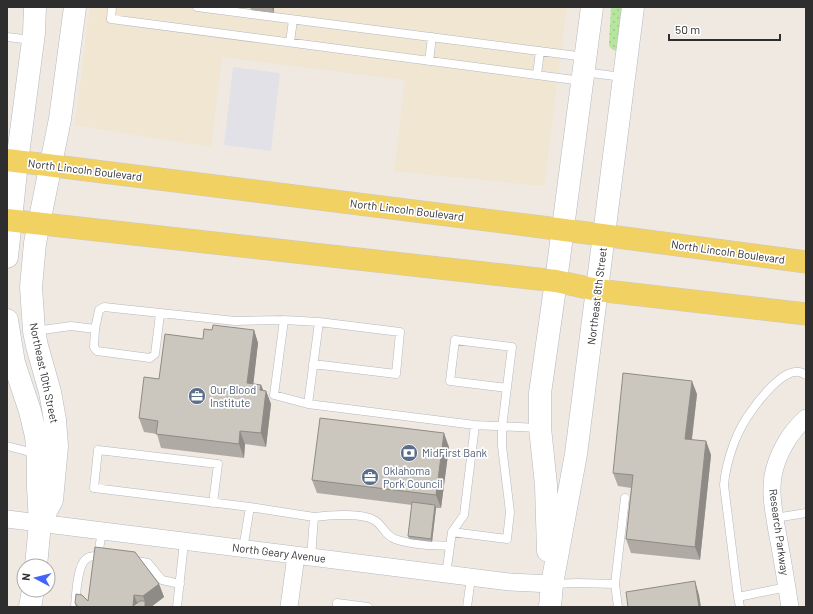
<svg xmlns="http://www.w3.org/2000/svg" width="813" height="614" font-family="Barlow,sans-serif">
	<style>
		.industrial { fill: #e3e1e8 }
		.education { fill: #f0e6d1 }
		.grass { fill: url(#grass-dots) }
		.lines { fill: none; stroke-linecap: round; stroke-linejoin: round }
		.service-casing { stroke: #b4b7c1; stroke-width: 9 }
		.minor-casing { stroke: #b4b7c1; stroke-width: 18 }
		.secondary-casing { stroke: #b4b7c1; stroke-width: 23 }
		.primary-casing { stroke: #c9c9c9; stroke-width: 23 }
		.service { stroke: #fff; stroke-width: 8 }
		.minor { stroke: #fff; stroke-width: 17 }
		.secondary { stroke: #fff; stroke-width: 22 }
		.primary { stroke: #f2d163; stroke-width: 22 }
		.wall { fill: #afaba4 }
		.shaded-wall { fill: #8e8b86 }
		.building { fill: #cbc7bf; stroke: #8e8b86 }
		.labels { text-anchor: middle; stroke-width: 3.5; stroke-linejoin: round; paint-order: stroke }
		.street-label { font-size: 11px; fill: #2e2e2e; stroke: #fff }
		.service-label { font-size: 11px; fill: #4e5e75; stroke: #fff; text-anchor: start }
	</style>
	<defs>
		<pattern id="grass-dots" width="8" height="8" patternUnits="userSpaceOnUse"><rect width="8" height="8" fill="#b6e59e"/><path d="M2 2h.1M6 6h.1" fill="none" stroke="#9dc588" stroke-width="1.8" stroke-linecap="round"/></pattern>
	</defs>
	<rect width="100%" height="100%" fill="#efe9e1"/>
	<path class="industrial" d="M 233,67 L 280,73 L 271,151 L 224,145 Z"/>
	<path class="education" d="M 90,7 L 567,7 L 544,186 L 394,171 L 405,80 L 222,57 L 211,147 L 75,125 Z"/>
	<path class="grass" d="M 611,7 L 626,7 L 617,51 L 613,50 L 609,46 Z"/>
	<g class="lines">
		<defs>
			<path id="service" d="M 112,7 L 111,19 L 582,81
				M 197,7 L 585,57
				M 7,37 L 32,40
				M 290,42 L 293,20
				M 429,61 L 432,37
				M 584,72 L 622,77
				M 537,75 L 540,51
				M 284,320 L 274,395 L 308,404
				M 95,329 L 94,347 L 97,351 L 150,358 L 155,354 L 160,314
				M 35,331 L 71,326 L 95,329 L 99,310 L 104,307 L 235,321 L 284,320 L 319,322 L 308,404 L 475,425 L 539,428
				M 313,364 L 396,374 L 400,332 L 319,322
				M 7,446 L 26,451 L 37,451
				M 213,503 L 218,464 L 98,450 L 94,488 L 250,507
				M 314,517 C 329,515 365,512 377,522 C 384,528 386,536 395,539 C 412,545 432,545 450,546
				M 775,518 L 806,513
				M 452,532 L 507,539 L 510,512 L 502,446 L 502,427 L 512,347 L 455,340 L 450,381 L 507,388
				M 243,549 L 250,507 L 314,517 L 311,558
				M 98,556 L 102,531
				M 132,560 L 148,563 L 162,580 L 180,584
				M 446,574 L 452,532 L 464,515 L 475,425
				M 553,584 L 577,583 L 615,584 L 625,498
				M 615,584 L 618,607
				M 787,587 L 738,597 L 724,485 C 725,470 729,457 734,443 C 738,433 744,421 750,413 C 758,401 780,373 795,372 C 799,371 803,373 806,375
				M 738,597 L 740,607
				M 75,607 C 76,596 77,566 86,559 C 91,555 99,556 104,557
				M 177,607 L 184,542
				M 337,607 L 337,603 L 368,607
				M 467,607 L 471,578"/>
			<path id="minor" d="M 7,519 L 510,582 L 552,584
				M 289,607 L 296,556
				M 790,607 C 786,582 782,556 777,531 C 774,513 770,494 773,476 C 777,454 790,432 806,418"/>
			<path id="secondary" d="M 7,257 L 17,162 L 34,33 L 35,7
				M 7,320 L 14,363 L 30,411 L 36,436 L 38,460 L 38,488 L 40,523 L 36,566
				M 40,523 L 52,500 L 57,446 L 55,420 L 50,392 L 37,346 L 34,331 L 31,287 L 35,243 L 60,119 L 75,7
				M 548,551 L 546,485 L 540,428 L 540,393 L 556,281 L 592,7
				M 30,607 L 33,590
				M 550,607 L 552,584 L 576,454 L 633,7"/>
			<path id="primary" d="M 7,160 L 534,226 L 806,262
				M 7,220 L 556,281 L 597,290 L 806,314"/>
		</defs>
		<use href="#service" class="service-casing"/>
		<use href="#minor" class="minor-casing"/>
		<use href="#secondary" class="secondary-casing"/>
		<use href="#primary" class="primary-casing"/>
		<use href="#service" class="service"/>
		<use href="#minor" class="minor"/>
		<use href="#secondary" class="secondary"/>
		<use href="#primary" class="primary"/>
	</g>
	<path class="wall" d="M 250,7 L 278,7 L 278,8 L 274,8 L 274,13 L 251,10 Z
		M 212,330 L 254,330 L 258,343 L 253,384 L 261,385 L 263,390 L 266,391 L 271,404 L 266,447 L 245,444 L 244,458 L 161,448 L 157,434 L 144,432 L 139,418 L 203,339 Z
		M 697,394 L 692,440 L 706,441 L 711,455 L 700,560 L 631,553 L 626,539 L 631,488 L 618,486 L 613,473 Z
		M 449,447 L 441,508 L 436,508 L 432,542 L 409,539 L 408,536 L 412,505 L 317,493 L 312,480 Z
		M 159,584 L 164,597 L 151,607 L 76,607 L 75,603 Z"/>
	<path class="shaded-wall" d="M 272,7 L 274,7 L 274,13 Z
		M 254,330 L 258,343 L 252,396 L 247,383 Z
		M 692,381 L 697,394 L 690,453 L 685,439 Z
		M 261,385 L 266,397 L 266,391 L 271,404 L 266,447 L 261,433 L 260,390 Z
		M 240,431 L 245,444 L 244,458 L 239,444 Z
		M 444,433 L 449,447 L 441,508 L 436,495 Z
		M 706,441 L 711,455 L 700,560 L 695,547 Z
		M 435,505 L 436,508 L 432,542 L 431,539 Z
		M 695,581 L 699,595 L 701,607 L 699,607 Z
		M 159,584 L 164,597 L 151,607 L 145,607 L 145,602 L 143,596 Z
		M 134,595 L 139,607 L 133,606 Z"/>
	<path class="building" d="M 213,325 L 254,330 L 247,383 L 261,385 L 260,390 L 266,391 L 261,433 L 240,431 L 239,444 L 156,434 L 158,421 L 139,418 L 144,377 L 159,379 L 165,334 L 203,339 L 204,329 L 212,330 Z
		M 623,373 L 692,381 L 685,439 L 706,441 L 695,547 L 626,539 L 633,475 L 613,473 Z
		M 320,418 L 444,433 L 436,495 L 312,480 Z
		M 412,502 L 435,505 L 431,539 L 408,536 Z
		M 95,547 L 135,552 L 159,584 L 143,596 L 134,595 L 133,606 L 140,601 L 145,601 L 145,607 L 78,607 L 75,603 L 76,594 L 82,595 L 88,601 Z
		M 695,581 L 699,607 L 628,607 L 626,592 Z"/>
	<defs>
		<symbol id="office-disc" viewBox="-11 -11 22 22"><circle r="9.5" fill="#5c6f8a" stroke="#fff"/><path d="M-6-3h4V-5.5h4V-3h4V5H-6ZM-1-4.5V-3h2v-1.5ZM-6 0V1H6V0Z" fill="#fff"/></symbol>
		<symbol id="bank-disc" viewBox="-11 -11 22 22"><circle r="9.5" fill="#5c6f8a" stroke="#fff"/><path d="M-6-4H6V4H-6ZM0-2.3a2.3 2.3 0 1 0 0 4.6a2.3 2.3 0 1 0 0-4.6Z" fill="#fff"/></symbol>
	</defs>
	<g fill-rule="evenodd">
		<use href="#office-disc" x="187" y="386" width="20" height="20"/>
		<use href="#bank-disc" x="399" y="443" width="20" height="20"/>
		<use href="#office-disc" x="360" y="467" width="20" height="20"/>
	</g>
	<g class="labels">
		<g class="street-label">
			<text transform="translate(85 170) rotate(7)" y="4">North Lincoln Boulevard</text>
			<text transform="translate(407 210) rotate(7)" y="4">North Lincoln Boulevard</text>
			<text transform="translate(728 252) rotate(8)" y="4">North Lincoln Boulevard</text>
			<text transform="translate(597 296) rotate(-83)" y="4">Northeast 8th Street</text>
			<text transform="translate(44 373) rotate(78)" y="4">Northeast 10th Street</text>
			<text transform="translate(779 532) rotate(82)" y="4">Research Parkway</text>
			<text transform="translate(279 553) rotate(7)" y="4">North Geary Avenue</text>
		</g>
		<g class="service-label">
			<text x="210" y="394">Our Blood<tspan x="210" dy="13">Institute</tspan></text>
			<text x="422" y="457">MidFirst Bank</text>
			<text x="383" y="475">Oklahoma<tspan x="383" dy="13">Pork Council</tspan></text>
		</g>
	</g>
	<rect width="813" height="614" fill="none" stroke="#2e2e2e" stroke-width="16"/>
	<g transform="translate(36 578) rotate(277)"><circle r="19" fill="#ffffff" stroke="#ababab"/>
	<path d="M0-3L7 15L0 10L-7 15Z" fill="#4264fb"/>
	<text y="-6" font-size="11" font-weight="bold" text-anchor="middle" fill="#2e2e2e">N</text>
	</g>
	<path d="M669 34v6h111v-6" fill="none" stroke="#2e2e2e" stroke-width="2"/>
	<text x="675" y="34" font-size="12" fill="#2e2e2e" stroke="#ffffff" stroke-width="3" paint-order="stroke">50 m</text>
</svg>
